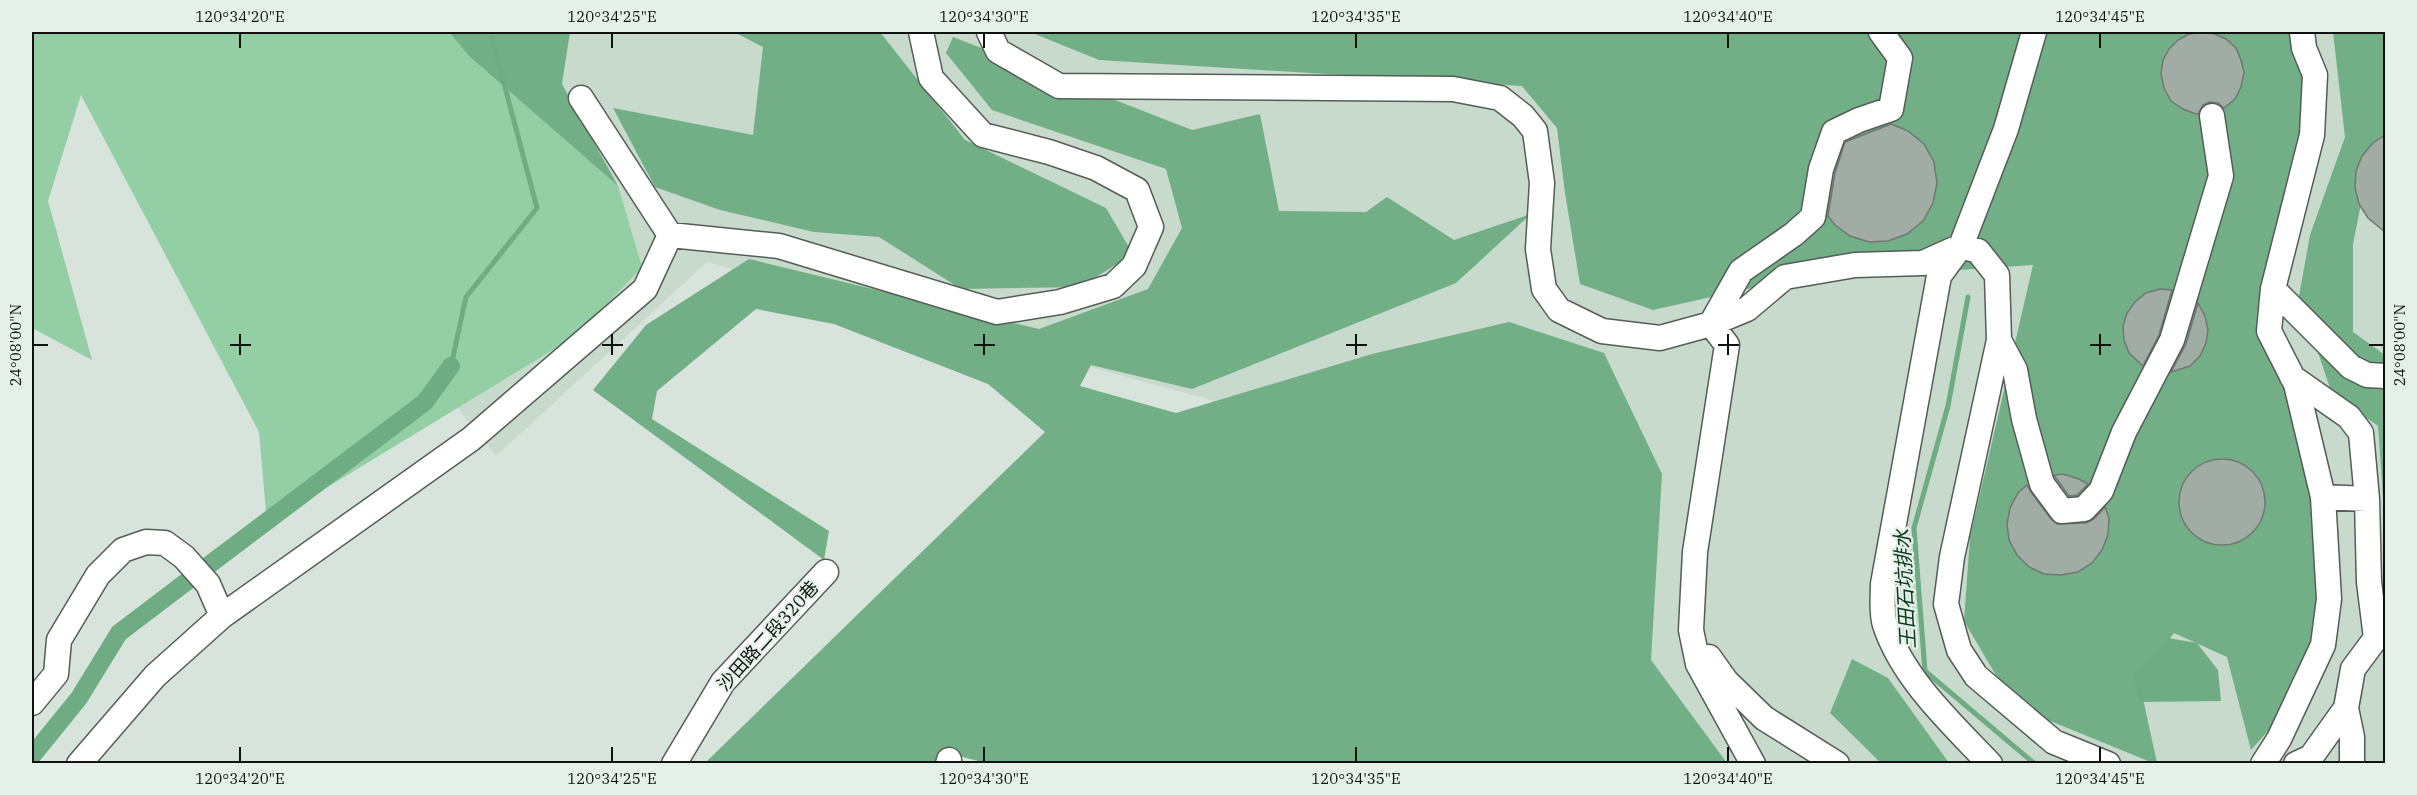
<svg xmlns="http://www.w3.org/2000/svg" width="2417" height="795" font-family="'IBM Plex Serif','Noto Sans TC',serif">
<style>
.built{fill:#c7dacc}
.green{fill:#93cea5}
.forest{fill:#72af87}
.water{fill:#6fac83}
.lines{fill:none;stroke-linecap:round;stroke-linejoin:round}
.stream{stroke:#6fac83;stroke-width:5}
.canal{stroke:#6fac83;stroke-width:18}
.building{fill:#a1aca4;stroke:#6f7972;stroke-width:1.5}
.minor-casing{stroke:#545d56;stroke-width:27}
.minor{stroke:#fff;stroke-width:24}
.ticks{fill:none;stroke:#0f1210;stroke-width:2}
.labels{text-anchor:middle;stroke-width:4.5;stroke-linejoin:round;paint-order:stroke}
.street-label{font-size:18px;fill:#0f1210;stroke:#e5f1e8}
.water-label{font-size:20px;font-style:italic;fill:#07391e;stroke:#e5f1e8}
.neatline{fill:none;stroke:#0f1210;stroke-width:2}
.ticks-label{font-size:15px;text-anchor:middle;fill:#0f1210}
</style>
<rect width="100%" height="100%" fill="#d8e4db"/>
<path class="built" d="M155 32H2385V763H1628L1408 454 707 262 496 456Z"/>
<path class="green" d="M32 32H449L469 56 618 186 642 267 579 334 267 524 259 432 81 95 48 201 92 360 32 328Z"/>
<path class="forest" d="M449 32H570L562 84 618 186 469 56Z
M734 32H880L965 140 1106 208 1133 254 1080 287 961 289 879 237 814 232 720 210 655 187 613 108 753 135 763 47Z
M1030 32H2301L2309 123 2264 314 2293 348 2322 474 2326 607 2302 693 2251 750 2227 657 2174 633 2139 680 2157 763H2153L2014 706 1964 621 1970 537 2033 265 1778 282 1653 310 1580 284 1565 193 1557 128 1522 86 1099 60Z
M2333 32H2385V132L2371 153 2353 244V332L2385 355V526L2378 426 2332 394 2299 296 2310 235 2345 137Z
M953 37 1192 130 1260 114 1279 211 1366 212 1387 197 1454 240 1531 214 1456 283 1192 389 1091 365 1080 386 1176 413 1372 354 1509 322 1604 353 1662 474 1651 660 1727 763 990 764 955 755 948 764 705 763 1045 432 988 384 834 324 756 309 657 391 652 419 829 531 824 560 593 390 646 325 749 259 1039 329 1148 289 1182 228 1166 169 992 110 946 53Z
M1852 659 1888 678 1949 763H1881L1830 713Z"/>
<path class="water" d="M2168 638 2197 643 2218 670 2221 701 2140 702 2132 674Z"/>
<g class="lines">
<path class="stream" d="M1968 297 1948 406 1914 528 1925 671 2035 764
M451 366 466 297 537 208 492 38"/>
<path class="canal" d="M205 568 425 402 451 366
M32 756 79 698 119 633 194 576"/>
</g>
<path class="building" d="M2202 32 2215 34 2226 39 2236 48 2241 60 2244 72 2241 87 2235 99 2224 108 2218 103 2209 102 2203 105 2198 114H2196L2183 109 2171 101 2164 88 2161 74 2163 60 2169 49 2178 40 2189 34Z
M1891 124 1908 131 1924 144 1934 162 1937 183 1933 203 1923 221 1907 234 1888 241 1869 242 1850 236 1835 225 1828 216 1835 173 1845 142Z
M2385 135V232L2368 218 2359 204 2355 188 2356 171 2362 156 2373 143Z
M2160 289 2172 290 2159 335 2143 366 2129 353 2124 340 2123 326 2127 313 2135 302 2146 293Z
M2198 303 2205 316 2208 330 2206 343 2200 356 2190 366 2171 372 2186 344Z
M2179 502a43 43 0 1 1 86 0a43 43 0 1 1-86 0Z
M2063 474 2079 479 2088 484 2077 495 2069 496 2054 475Z
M2027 485 2031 492 2051 519 2057 524 2086 523 2094 519 2105 507 2109 518 2108 535 2102 550 2092 563 2078 572 2061 575 2044 574 2029 567 2017 555 2009 540 2007 524 2010 508 2018 493Z"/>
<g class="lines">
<g class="minor-casing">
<path id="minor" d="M989 32 998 51 1059 86 1453 89 1500 98 1523 116 1535 131 1542 183 1538 249 1544 289 1559 310 1602 331 1660 338 1711 324 1747 309 1785 277 1855 265 1923 263 1961 246 1978 251 1997 275 1999 340 1952 557 1946 604 1959 650 1976 676 2054 742 2108 764
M581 98 670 235
M2273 289 2351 367 2367 375 2386 376
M1999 340 2015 370 2024 419 2042 484 2062 511 2084 509 2101 491 2124 432 2172 340 2221 176 2212 116
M2292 377 2349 417 2361 433 2367 499
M1709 657 1726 681 1764 718 1837 764
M32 703 56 674 59 640 98 575 123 550 146 542 165 543 184 557 208 584 222 616
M2346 708 2352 737V764
M79 764 155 676 222 616 471 439 645 289 670 235 779 246 997 312 1060 302 1113 286 1134 266 1151 227 1137 190 1096 168 1049 152 983 135 931 78 921 32
M674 764 723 682 826 572
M948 764 949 760
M1753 764 1698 664 1691 630 1695 552 1727 345 1711 324 1741 271 1794 234 1813 217 1821 169 1834 132 1859 120 1891 109 1900 58 1881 32
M1990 764C1952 724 1903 679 1885 625 1881 613 1883 597 1883 584L1939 276 1961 246 2006 129 2034 32
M2263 764 2279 739 2323 645 2329 599 2323 497 2296 384 2269 331 2273 289 2312 135 2315 75 2304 48 2302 32
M2296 764 2311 757 2346 708 2353 669 2376 638 2369 582 2367 499 2323 497"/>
</g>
<use href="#minor" class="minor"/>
</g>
<path class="ticks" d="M240 33V48M612 33V48M984 33V48M1356 33V48M1728 33V48M2100 33V48M240 334V355M612 334V355M984 334V355M1356 334V355M1728 334V355M2100 334V355M33 345H48M230 345H251M602 345H623M974 345H995M1346 345H1367M1718 345H1739M2090 345H2111M2369 345H2384M240 747V762M612 747V762M984 747V762M1356 747V762M1728 747V762M2100 747V762"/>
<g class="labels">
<g class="street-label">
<text transform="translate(768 636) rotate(-48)" y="6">沙田路二段320巷</text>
</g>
<g class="water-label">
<text transform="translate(1905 589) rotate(-93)" y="7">王田石坑排水</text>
</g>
</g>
<rect width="2417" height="795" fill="none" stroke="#e5f1e8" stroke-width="66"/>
<rect x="33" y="33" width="2351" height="729" class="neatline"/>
<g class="ticks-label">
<text x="240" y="22">120°34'20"E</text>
<text x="612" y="22">120°34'25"E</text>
<text x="984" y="22">120°34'30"E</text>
<text x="1356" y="22">120°34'35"E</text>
<text x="1728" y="22">120°34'40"E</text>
<text x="2100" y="22">120°34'45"E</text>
<text transform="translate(16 345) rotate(-90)" y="5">24°08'00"N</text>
<text transform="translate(2400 345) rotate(-90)" y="5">24°08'00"N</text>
<text x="240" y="784">120°34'20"E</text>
<text x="612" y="784">120°34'25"E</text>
<text x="984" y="784">120°34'30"E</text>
<text x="1356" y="784">120°34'35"E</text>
<text x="1728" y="784">120°34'40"E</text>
<text x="2100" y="784">120°34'45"E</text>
</g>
</svg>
